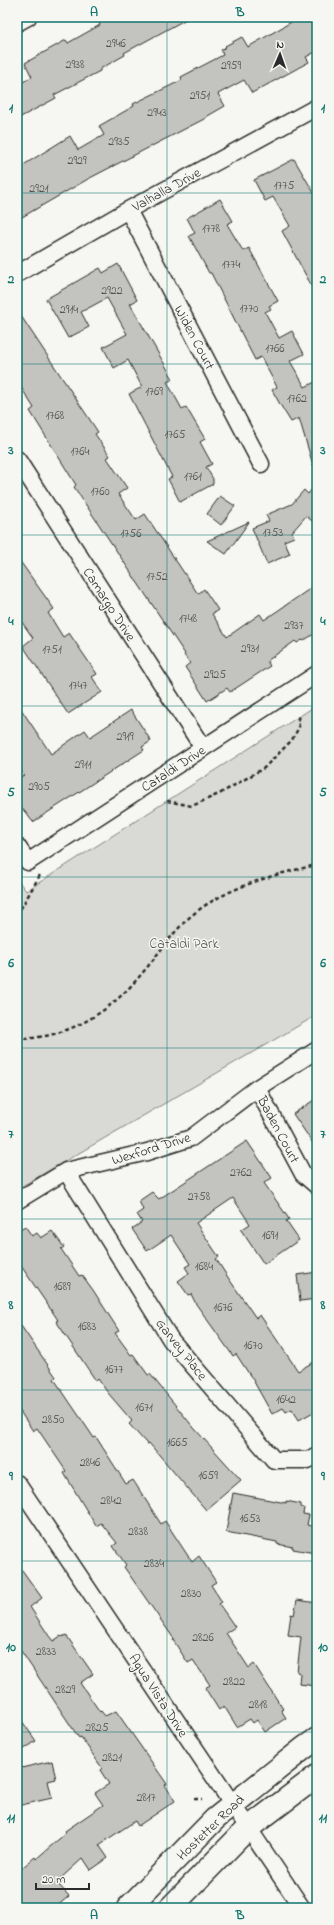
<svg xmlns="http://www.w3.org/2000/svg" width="334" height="1925" font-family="'Indie Flower',sans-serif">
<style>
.green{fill:#d9d9d5;stroke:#828280}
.building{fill:#c3c3c0;stroke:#2b2b2b}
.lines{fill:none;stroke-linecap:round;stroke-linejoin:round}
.minor-casing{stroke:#2b2b2b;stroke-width:19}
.secondary-casing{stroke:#2b2b2b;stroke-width:25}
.path{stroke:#2b2b2b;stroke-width:2.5;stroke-dasharray:4 3;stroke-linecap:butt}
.minor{stroke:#f6f6f2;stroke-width:16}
.secondary{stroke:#f6f6f2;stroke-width:22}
.grid{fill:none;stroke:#0f766e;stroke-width:1;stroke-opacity:0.55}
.labels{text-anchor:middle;stroke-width:3;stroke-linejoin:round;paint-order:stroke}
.number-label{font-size:12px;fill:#515150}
.street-label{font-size:14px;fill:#2b2b2b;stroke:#f6f6f2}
.park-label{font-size:14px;fill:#565656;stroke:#f6f6f2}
.neatline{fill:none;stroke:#0f766e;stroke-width:1.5}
.grid-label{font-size:13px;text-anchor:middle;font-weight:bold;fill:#0f766e}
</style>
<rect width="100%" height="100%" fill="#f6f6f2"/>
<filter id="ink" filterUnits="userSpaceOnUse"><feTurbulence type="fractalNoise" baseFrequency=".025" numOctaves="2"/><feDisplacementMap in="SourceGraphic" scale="8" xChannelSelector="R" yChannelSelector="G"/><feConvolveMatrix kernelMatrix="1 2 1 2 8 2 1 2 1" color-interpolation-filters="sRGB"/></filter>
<g filter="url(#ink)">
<path class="green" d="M317 705V1015L17 1189V879L26 891Z"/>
<path class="building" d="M109 17H190L124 53 125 55 100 69V71L54 95 56 98 17 119V85L32 77 25 63 66 40 68 43 100 25 99 23Z
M300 17H317V51L306 57 309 62 252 93 244 80 218 94 225 106 206 117V118L88 179 17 220V169L70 136 78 150 104 135 99 126 134 106 133 104 182 80 181 77 223 55 221 50 226 47 225 46 242 37 248 47Z
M294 159 317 198V296L282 231 290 226 273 197 265 201 254 180Z
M220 199 233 221 227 224 243 251 249 248 278 301 269 306 271 309 265 312 279 338 292 331 304 354 290 361 305 387 317 381V464L313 465 299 418 291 422 281 406 272 390 277 387 261 357 255 360 211 273H209L189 236 195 233 187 218Z
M118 264 137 300 130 304 173 379 167 382 182 409 186 407 205 439 200 442 212 464 206 467 213 479V484L180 502 168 479 172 477 129 394 142 387 128 360 114 368 103 347 127 334 107 298 81 312 89 327 68 338 46 299 100 268 103 273Z
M17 310 98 432 95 434 110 456 107 458 127 488 118 494 136 520 145 514 198 594 204 589 218 610 212 614 227 637 260 614 264 620 317 584V632L303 641 302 640 297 643 295 641 267 661 270 666 253 677 230 692 227 688 207 701 185 667 190 663 184 655 185 654 74 487 76 485 30 411 34 408 17 381Z
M317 483V525L306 516 292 532 294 537 284 541 290 554 267 564 252 528 269 521 266 515 292 504 304 490 308 494Z
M220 496 235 506 221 525 207 514Z
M249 522 226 554 207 541Z
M17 557 54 609 48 613 63 637 69 633 97 674 92 677 102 692 68 714 23 646 33 638 17 615Z
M17 703 51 754 85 730 90 737 131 710 151 741 142 747 144 750 33 822 17 802V779L24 775 17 766Z
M317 1098V1149L293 1114Z
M247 1141 272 1178 264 1183 289 1219 286 1221 299 1240 264 1264 241 1230 250 1224 233 1198 196 1223 219 1257 216 1259 229 1279 256 1318 260 1315 298 1371 317 1360V1410L299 1420 292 1409 286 1412 283 1408 272 1414 253 1380 236 1354 233 1356 196 1304 191 1294 188 1295 178 1281 189 1273 185 1267 190 1264 171 1235 147 1251 132 1229 142 1222 137 1214 143 1210 139 1201 152 1192 159 1199Z
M25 1226 32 1236 37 1233 41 1238 52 1231 64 1247 61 1249 79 1276 82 1275 93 1290 119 1331 115 1333 131 1355 133 1354 148 1375 150 1374 194 1428 241 1480 206 1510 149 1443 147 1444 129 1424 132 1421 108 1393 98 1379 96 1381 56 1321 58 1320 17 1260V1231Z
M317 1272V1299L300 1301 297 1275Z
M17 1320 56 1377 54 1379 94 1438 96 1437 126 1484 133 1480 161 1524 165 1521 192 1562 199 1556 216 1582 211 1585 222 1602 219 1604 235 1627 226 1633 249 1668 254 1664 283 1709 281 1710 286 1718 265 1732 257 1720 253 1723 250 1719 237 1727 224 1706 219 1710 205 1688 210 1685 193 1660 188 1663 173 1640 174 1639 124 1567 126 1565 113 1546 117 1543 101 1523 96 1526 64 1473 66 1471 37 1428 33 1431 17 1407Z
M233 1493 286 1503V1501L301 1504V1507L304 1508 303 1514 309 1515 307 1525 317 1527 315 1553 293 1549V1547L277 1544V1542L226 1532Z
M17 1563 42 1598 30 1607 49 1636 53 1641 61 1636 62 1637 66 1635 93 1674 80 1683 100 1712 101 1711 105 1716 116 1711 167 1784 165 1785 175 1801 138 1826 135 1821 99 1845 108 1858 91 1870 83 1858 61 1878 64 1881 59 1885 69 1896 55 1908H17V1872L35 1857 36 1859 66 1833 65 1831 103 1805 95 1793 109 1784 100 1770 102 1768 81 1737 79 1738 17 1645Z
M297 1600 317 1603V1686L299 1684 300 1673 297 1672 301 1637 288 1635 291 1614 294 1615Z
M17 1714 36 1741 17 1754Z
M52 1761 56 1779 48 1781 52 1798 17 1806V1769Z"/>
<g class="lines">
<g class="minor-casing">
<path id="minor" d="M17 23 28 17
M128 210 261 464
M17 274 128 210 317 107
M17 459 203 748
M17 846 28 862 317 674
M257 1088 303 1174 317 1186
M66 1171 171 1340 274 1460H308L317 1455
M17 1201 66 1171 147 1152 191 1138 257 1088 317 1050
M17 1483 302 1908"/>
</g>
<g class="secondary-casing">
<path id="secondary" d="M128 1908 215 1819 304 1748 317 1739
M170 1908 247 1829 317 1776"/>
</g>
<path class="path" d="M167 801 192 806 221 793 264 768 292 740 299 727 298 716
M17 915 40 875
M17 1039C70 1038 111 1012 144 971 161 951 175 928 196 912 228 887 278 873 317 865
M194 1799H202"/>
<use href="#minor" class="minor"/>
<use href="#secondary" class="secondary"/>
</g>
</g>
<path class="grid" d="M167 17V1908M17 193H317M17 364H317M17 535H317M17 706H317M17 877H317M17 1048H317M17 1219H317M17 1390H317M17 1561H317M17 1732H317"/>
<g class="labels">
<g class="number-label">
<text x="116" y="47">2946</text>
<text x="75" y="68">2938</text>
<text x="231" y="69">2959</text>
<text x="200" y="99">2951</text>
<text x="157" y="116">2943</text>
<text x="119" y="145">2935</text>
<text x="77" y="164">2929</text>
<text x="284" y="189">1775</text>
<text x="39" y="192">2921</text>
<text x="211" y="232">1778</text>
<text x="231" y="268">1774</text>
<text x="112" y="294">2922</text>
<text x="249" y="312">1770</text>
<text x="69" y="313">2914</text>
<text x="275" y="352">1766</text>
<text x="154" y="395">1769</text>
<text x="297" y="402">1762</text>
<text x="55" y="419">1768</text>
<text x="175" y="438">1765</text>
<text x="80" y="455">1764</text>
<text x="193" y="480">1761</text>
<text x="100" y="495">1760</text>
<text x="273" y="536">1753</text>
<text x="131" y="537">1756</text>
<text x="157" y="580">1752</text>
<text x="188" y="622">1748</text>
<text x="294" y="629">2937</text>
<text x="250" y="652">2931</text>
<text x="52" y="653">1751</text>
<text x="215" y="678">2925</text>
<text x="78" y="689">1747</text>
<text x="125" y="740">2919</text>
<text x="83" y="768">2911</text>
<text x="39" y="790">2905</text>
<text x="241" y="1176">2762</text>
<text x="199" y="1200">2758</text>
<text x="270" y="1239">1691</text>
<text x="204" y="1270">1684</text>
<text x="62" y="1290">1689</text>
<text x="223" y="1311">1676</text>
<text x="87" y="1330">1683</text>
<text x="253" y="1349">1670</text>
<text x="114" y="1373">1677</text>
<text x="286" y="1403">1642</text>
<text x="144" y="1411">1671</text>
<text x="53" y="1423">2850</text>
<text x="177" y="1446">1665</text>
<text x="90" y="1466">2846</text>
<text x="208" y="1479">1659</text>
<text x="111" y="1504">2842</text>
<text x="250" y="1522">1653</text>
<text x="138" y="1535">2838</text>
<text x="154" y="1567">2834</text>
<text x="191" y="1597">2830</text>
<text x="203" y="1641">2826</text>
<text x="46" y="1655">2833</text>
<text x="234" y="1685">2822</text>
<text x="65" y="1693">2829</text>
<text x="258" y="1708">2818</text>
<text x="97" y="1731">2825</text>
<text x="112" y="1761">2821</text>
<text x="146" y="1801">2817</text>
</g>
<g class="street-label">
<text transform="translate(166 189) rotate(-29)" y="5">Valhalla Drive</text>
<text transform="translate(195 337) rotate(62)" y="5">Widen Court</text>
<text transform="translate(110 604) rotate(57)" y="5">Camargo Drive</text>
<text transform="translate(173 768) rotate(-33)" y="5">Cataldi Drive</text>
<text transform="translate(279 1129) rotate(62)" y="5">Baden Court</text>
<text transform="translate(151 1148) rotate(-17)" y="5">Wexford Drive</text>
<text transform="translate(182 1349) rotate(52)" y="5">Garvey Place</text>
<text transform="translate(159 1695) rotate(57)" y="5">Agua Vista Drive</text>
<text transform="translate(210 1827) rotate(-44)" y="5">Hostetter Road</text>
</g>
<g class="park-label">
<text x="184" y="948">Cataldi Park</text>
</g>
</g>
<rect width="334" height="1925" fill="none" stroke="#f6f6f2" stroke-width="44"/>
<g transform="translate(280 54) rotate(2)" stroke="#f6f6f2" stroke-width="3" paint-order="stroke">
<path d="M0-3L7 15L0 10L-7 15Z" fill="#2b2b2b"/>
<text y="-6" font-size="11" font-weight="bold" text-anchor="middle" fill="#2b2b2b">N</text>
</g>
<path d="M36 1883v6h53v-6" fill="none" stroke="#2b2b2b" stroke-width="2"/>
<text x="42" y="1883" font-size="12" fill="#2b2b2b" stroke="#f6f6f2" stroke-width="3" paint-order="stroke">20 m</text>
<rect x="22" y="22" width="290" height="1881" class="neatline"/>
<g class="grid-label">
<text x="94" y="16">A</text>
<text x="240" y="16">B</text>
<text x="11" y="112">1</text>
<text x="323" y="112">1</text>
<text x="11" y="283">2</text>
<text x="323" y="283">2</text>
<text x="11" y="454">3</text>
<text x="323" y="454">3</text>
<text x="11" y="625">4</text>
<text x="323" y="625">4</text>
<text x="11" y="796">5</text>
<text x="323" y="796">5</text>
<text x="11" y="967">6</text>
<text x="323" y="967">6</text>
<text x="11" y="1138">7</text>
<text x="323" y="1138">7</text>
<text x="11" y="1309">8</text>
<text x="323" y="1309">8</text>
<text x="11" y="1480">9</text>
<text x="323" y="1480">9</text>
<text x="11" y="1651">10</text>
<text x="323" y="1651">10</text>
<text x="11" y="1822">11</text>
<text x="323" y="1822">11</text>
<text x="94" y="1919">A</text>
<text x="240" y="1919">B</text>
</g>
</svg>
